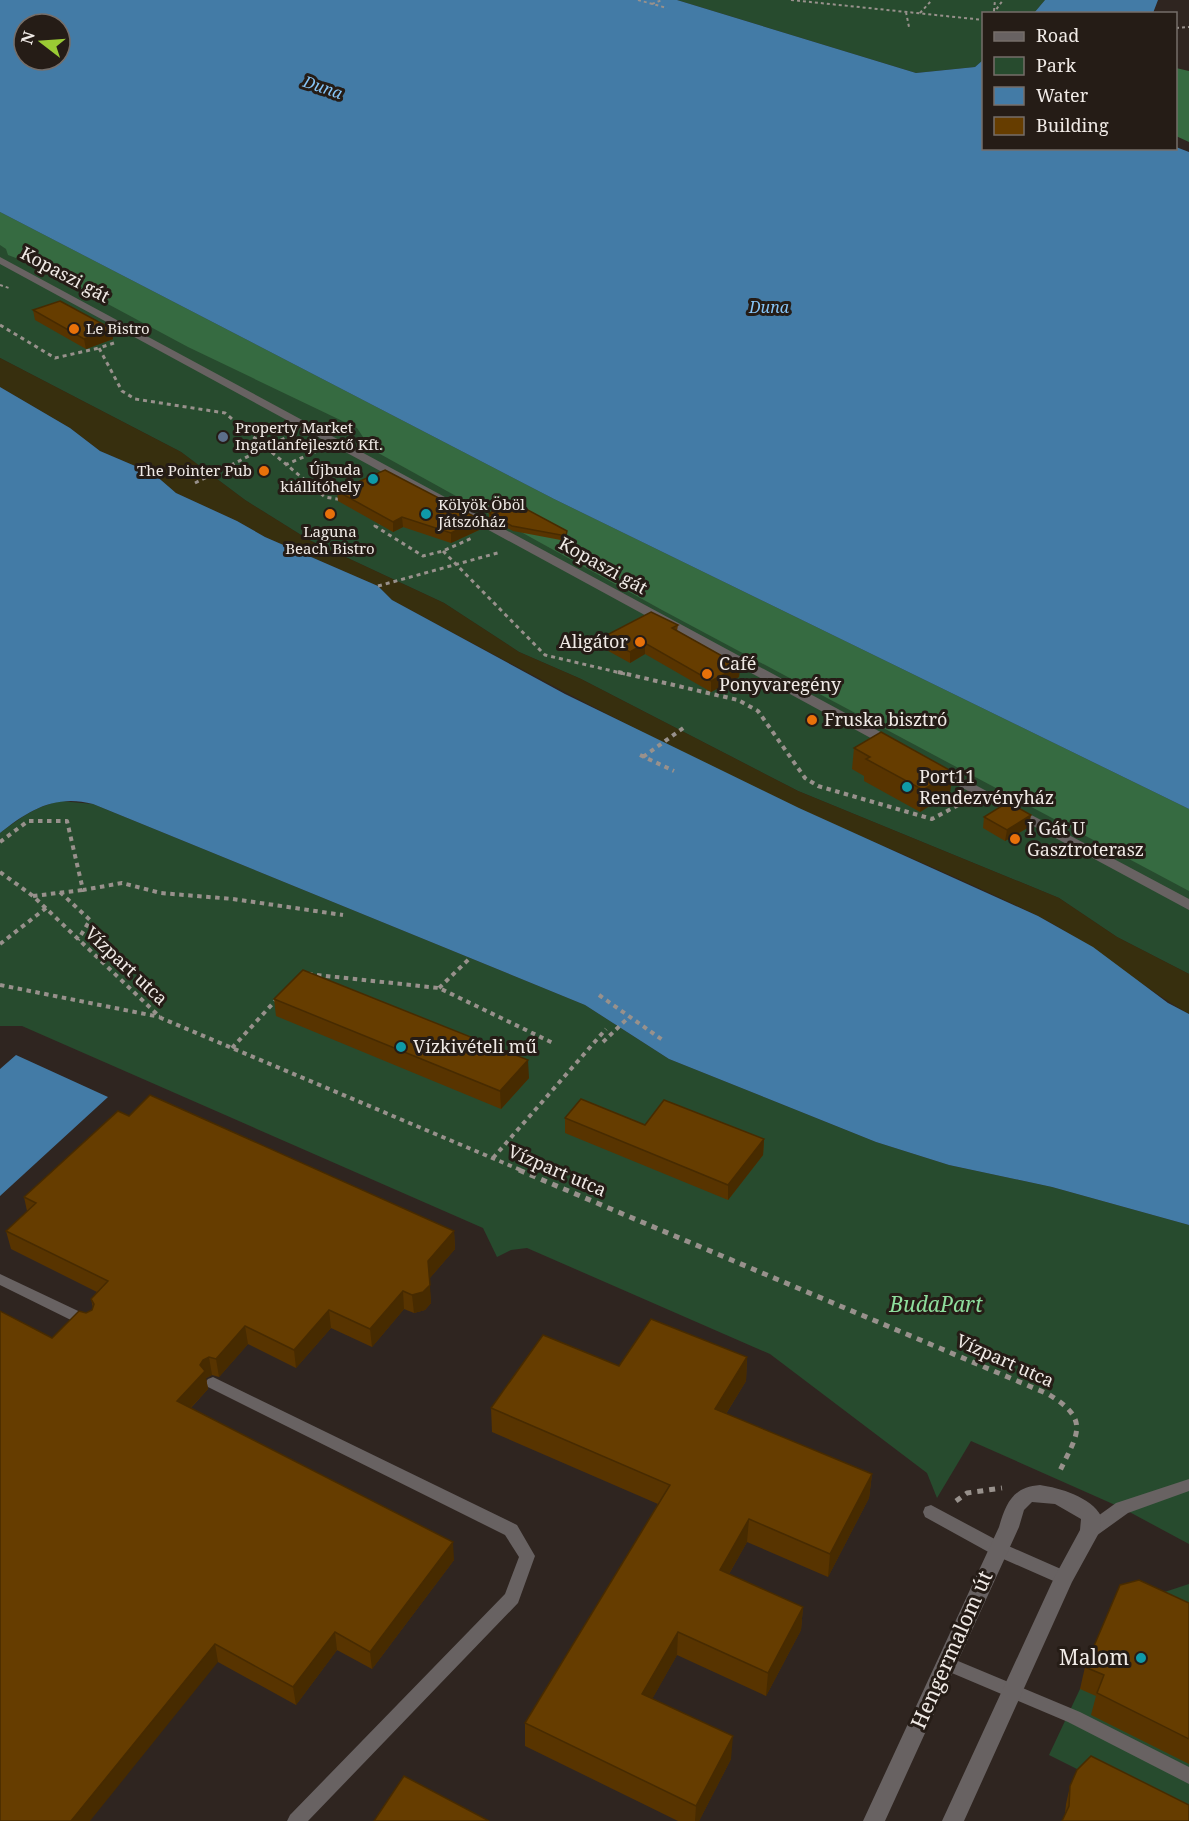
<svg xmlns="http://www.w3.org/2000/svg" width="1189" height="1821" font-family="'Noto Serif',serif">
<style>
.green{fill:#274b2e}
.forest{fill:#366b41}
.sand{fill:#372f0e}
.water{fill:#437ba6;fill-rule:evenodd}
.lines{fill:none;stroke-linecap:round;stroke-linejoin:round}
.path-far3{stroke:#98918c;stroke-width:2;stroke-dasharray:3 3;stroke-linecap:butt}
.path-far2{stroke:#98918c;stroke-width:3;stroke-dasharray:4 4;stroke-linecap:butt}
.path-far1{stroke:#98918c;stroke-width:4;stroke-dasharray:4.5 4.5;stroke-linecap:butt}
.path{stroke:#98918c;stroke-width:5;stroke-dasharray:6 6;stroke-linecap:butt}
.lane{fill:#686262;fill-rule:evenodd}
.street{fill:#686262;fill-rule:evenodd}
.wall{fill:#583400}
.shaded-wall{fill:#472b00}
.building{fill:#663d00;stroke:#472b00;stroke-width:1.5}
.food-dot{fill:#e8710a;stroke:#251c16;stroke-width:2}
.service-dot{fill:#5c6f8a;stroke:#251c16;stroke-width:2}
.culture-dot{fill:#0f9aa8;stroke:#251c16;stroke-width:2}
.labels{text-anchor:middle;stroke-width:6;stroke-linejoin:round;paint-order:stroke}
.far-poi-label{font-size:15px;fill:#f0eae6;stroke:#251c16;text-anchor:start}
.far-water-label{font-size:16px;font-style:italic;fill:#87c5f7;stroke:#251c16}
.street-label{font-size:18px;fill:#f0eae6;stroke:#251c16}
.poi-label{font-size:18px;fill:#f0eae6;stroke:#251c16;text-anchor:start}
.near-park-label{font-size:21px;font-style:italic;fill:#8edd9c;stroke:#251c16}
.near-street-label{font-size:21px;fill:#f0eae6;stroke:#251c16}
.near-poi-label{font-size:21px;fill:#f0eae6;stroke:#251c16;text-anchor:end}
</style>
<rect width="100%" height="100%" fill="#2f2520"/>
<path class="green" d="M677 0H1045L1034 13 984 14 983 60 975 67 916 73Z
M0 212 554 499 1189 809V974L1117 937 1059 898 798 791 581 679 519 652 444 603 309 540 245 500 181 452 0 358Z
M61 801 93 804 585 1005 669 1059 876 1142 949 1165 1052 1187 1189 1225V1544L1122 1508 971 1441 937 1498 927 1473 770 1354 527 1248 511 1250 497 1257 483 1228 22 1026H0V833C20 818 36 806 61 801Z
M1189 1584V1821H1181L1049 1755 1080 1689 1134 1602Z"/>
<path class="forest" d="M1176 68 1189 71V142L1176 136Z
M0 212 554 499 1189 809V891L662 610 371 449 357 428 188 347 37 266 8 255 6 249 0 245Z"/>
<path class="sand" d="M0 358 181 452 245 500 309 540 444 603 519 652 581 679 798 791 1059 898 1117 937 1189 974V1014C1137 984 1092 943 1038 916 959 877 878 845 798 808 660 744 526 672 392 600L378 586 265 537 237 521 176 493 154 474 100 451 70 428 0 387Z"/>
<path class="water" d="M0 0H677L916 73 975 67 983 60 984 148 1176 147 1189 152V809L554 499 0 212ZM24 24H60V60H24Z
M1045 0H1158L1153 13H1034Z
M0 387 70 428 100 451 154 474 176 493 237 521 265 537 378 586 392 600 565 694 799 808 1038 916 1093 947 1168 1003 1189 1014V1225L1052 1187 949 1165 876 1142 669 1059 585 1005 93 804C55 794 29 810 0 833Z
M16 1055 108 1097 0 1196V1069Z"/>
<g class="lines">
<path class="path-far3" d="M638 0 667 8
M791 0 984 20
M652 4 662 0
M994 11 995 0
M906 12 909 27
M920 13 932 0
M993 14 1003 0
M1176 28 1189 27
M0 285 9 288"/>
<path class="path-far2" d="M0 325 55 358 99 348
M114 343 99 348 122 391 135 399 225 413 325 497 343 500
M285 465 315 452
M195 483 289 436
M382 521 375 526 423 556 443 551 472 538
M443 551 545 655 625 674
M378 586 501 552"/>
<path class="path-far1" d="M618 672 738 700 758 711 805 778 818 786 932 819 962 803
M640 755 674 771
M643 757 686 726
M0 842 28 821H67L83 890 122 883 161 893 233 899 343 915
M0 872 33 896 161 1018 523 1171
M60 892 90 920 78 940
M33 896 83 890
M0 944 46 908
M308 974 439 988 555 1044
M0 985 160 1017
M439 988 469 959
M599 995 664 1041
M603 1042 629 1017
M232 1048 276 1000
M493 1158 606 1029"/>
<path class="path" d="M519 1170 1048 1394C1093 1421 1076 1435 1058 1475
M956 1501 967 1493 1002 1488"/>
<path class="lane" d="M0 1274 93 1318 95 1322 93 1326 88 1328 83 1326 0 1285Z
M213 1377 517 1525 535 1556 518 1603 308 1821H287L290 1815 505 1594 519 1557 505 1535 208 1387 205 1383 208 1379Z
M1189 1479V1491L1128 1513 1096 1536 1090 1538 1084 1536 1082 1531 1084 1526 1116 1503Z
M931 1505 1004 1544 1070 1573 1072 1578 1070 1583 1064 1585 1058 1583 992 1554 925 1517 923 1512 925 1507Z
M946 1656 1080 1712 1189 1767V1784L1068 1722 940 1668 938 1663 940 1658Z"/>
<path class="street" d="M0 257 899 742 901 745 899 748H889L0 264Z
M936 764 1189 899V910L931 771 929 768Z
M1040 1485C1060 1488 1091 1497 1101 1516L1100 1531 1072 1582 964 1821H942L1054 1578 1080 1530 1081 1519 1055 1504 1032 1502 1024 1510 1019 1527 885 1821H863L999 1527C1006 1503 1013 1487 1040 1485Z"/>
</g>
<path class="wall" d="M33 310 112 329 113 339 86 349 35 320Z
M337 491 479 519V530L451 543 403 527 393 532 338 501Z
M489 513 567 536 566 541 513 531 489 518Z
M678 625 677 631 740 666 739 677 711 692 645 654 630 663 603 648V637Z
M854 748 950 793 920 812 864 781V776L852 769Z
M984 817 1029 827 1005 841 983 828Z
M274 999 529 1078 501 1109 276 1016Z
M129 1116 454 1231 455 1249 429 1279 431 1303 425 1310 414 1313 404 1309 372 1347 331 1328 296 1368 248 1344 219 1377 212 1375 206 1378 208 1389 191 1408 454 1560 372 1669 337 1650 296 1705 218 1662 52 1338 86 1313 92 1310 93 1308 91 1299 97 1292 11 1249 6 1231 27 1211 24 1197Z
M565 1118 764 1139 763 1155 728 1200 565 1133Z
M747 1357 746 1381 726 1414 872 1474 869 1498 828 1577 747 1542 729 1574 803 1607 801 1630 766 1696 677 1655 652 1699 731 1759 699 1821H678L525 1746V1723L658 1504 492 1432 491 1408Z
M1189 1603V1764L1091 1715 1096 1696 1080 1689 1085 1667Z
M1070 1786 1189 1805 1065 1813 1066 1804Z"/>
<path class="shaded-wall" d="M112 329 113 339 86 349 84 339Z
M402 517 403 527 393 532V522Z
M479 519V530L451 543V533Z
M645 643V654L630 663V652Z
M740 666 739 677 711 692V681Z
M953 772 950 793 920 812 923 790Z
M1031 815 1029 827 1005 841 1007 830Z
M528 1060 529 1078 501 1109 500 1091Z
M764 1139 763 1155 728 1200V1185Z
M454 1231 455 1249 429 1279 428 1261Z
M430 1285 431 1303 425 1310 414 1313 412 1295Z
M403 1291 404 1309 372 1347 370 1329Z
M329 1310 331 1328 296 1368 294 1350Z
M245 1326 248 1344 219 1377 216 1359Z
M209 1357 212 1375 206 1378 208 1389 180 1419 177 1401 203 1360Z
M747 1357 746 1381 714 1433 715 1409Z
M872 1474 869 1498 828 1577 830 1554Z
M749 1519 747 1542 718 1593 720 1570Z
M453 1542 454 1560 372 1669 370 1652Z
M803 1607 801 1630 766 1696 768 1673Z
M335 1632 337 1650 296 1705 293 1687Z
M678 1632 677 1655 642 1717V1694Z
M215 1644 218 1662 90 1821H71Z
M733 1736 731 1759 699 1821H695L696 1806Z"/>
<path class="building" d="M60 301 112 329 84 339 33 310Z
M385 470 479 519 451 533 402 517 393 522 337 491Z
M513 502 567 531 566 536 512 526 489 513Z
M651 612 678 625 672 628 740 666 711 681 645 643 630 652 603 637Z
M881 732 953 772 923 790 866 759 870 757 854 748Z
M1008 802 1031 815 1007 830 984 817Z
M303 970 528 1060 500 1091 274 999Z
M150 1095 454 1231 428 1261 430 1285 423 1292 412 1295 403 1291 370 1329 329 1310 294 1350 245 1326 216 1359 209 1357 203 1360 200 1365 205 1371 177 1401 453 1542 370 1652 335 1632 293 1687 215 1644 71 1821H0V1311L52 1338 79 1311 86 1313 92 1310 94 1304 91 1299 108 1281 6 1231 36 1203 24 1197 118 1111 129 1116Z
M581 1099 645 1125 664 1100 764 1139 728 1185 565 1118Z
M651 1319 747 1357 715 1409 872 1474 830 1554 749 1519 720 1570 803 1607 768 1673 678 1632 642 1694 733 1736 696 1806 525 1723 670 1485 491 1408 543 1335 619 1366Z
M1139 1580 1189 1603V1739L1097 1693 1104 1675 1085 1667 1120 1585Z
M1091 1756 1189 1805V1821H1062L1069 1806 1070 1786 1077 1770Z
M404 1776 489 1821H374Z"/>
<g class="food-dot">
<circle cx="74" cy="329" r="6"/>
<circle cx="264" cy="471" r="6"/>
<circle cx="330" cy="514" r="6"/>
<circle cx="640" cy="642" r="6"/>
<circle cx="707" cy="674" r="6"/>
<circle cx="812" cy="720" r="6"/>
<circle cx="1015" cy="839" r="6"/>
</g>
<circle class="service-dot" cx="223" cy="437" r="6"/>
<g class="culture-dot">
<circle cx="373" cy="479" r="6"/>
<circle cx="426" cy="514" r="6"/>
<circle cx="907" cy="787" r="6"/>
<circle cx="401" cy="1047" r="6"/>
<circle cx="1141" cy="1658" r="6"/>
</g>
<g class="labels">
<g class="far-poi-label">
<text x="86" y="334">Le Bistro</text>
<text x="235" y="433">Property Market<tspan x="235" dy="17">Ingatlanfejlesztő Kft.</tspan></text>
<text x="361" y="475" text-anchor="end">Újbuda<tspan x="361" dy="17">kiállítóhely</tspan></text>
<text x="252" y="476" text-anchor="end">The Pointer Pub</text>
<text x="438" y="510">Kölyök Öböl<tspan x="438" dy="17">Játszóház</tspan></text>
<text x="330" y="537" text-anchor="middle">Laguna<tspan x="330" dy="17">Beach Bistro</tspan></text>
</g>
<g class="far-water-label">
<text transform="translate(323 87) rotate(19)" y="6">Duna</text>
<text x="769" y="313">Duna</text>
</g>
<g class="street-label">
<text transform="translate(65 275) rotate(28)" y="6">Kopaszi gát</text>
<text transform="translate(603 566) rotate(29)" y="6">Kopaszi gát</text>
<text transform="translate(126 966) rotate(43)" y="6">Vízpart utca</text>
<text transform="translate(557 1171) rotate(23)" y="6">Vízpart utca</text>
<text transform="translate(1005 1361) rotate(24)" y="6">Vízpart utca</text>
</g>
<g class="poi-label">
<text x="628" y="648" text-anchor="end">Aligátor</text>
<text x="719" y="670">Café<tspan x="719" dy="21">Ponyvaregény</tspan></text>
<text x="824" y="726">Fruska bisztró</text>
<text x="919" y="783">Port11<tspan x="919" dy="21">Rendezvényház</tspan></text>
<text x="1027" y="835">I Gát U<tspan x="1027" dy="21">Gasztroterasz</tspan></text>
<text x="413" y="1053">Vízkivételi mű</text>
</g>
<g class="near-park-label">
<text x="936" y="1312">BudaPart</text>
</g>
<g class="near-street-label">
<text transform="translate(952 1650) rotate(-66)" y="7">Hengermalom út</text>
</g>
<g class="near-poi-label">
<text x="1129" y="1665">Malom</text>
</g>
</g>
<rect x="982" y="12" width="195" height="138" fill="#251c16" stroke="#766e69" stroke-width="1.5"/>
<rect x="994" y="32" width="30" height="9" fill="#686262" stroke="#766e69" stroke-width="1.5"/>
<text x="1036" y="42" font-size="18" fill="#f0eae6">Road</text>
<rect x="994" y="57" width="30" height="18" fill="#274b2e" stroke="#766e69" stroke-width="1.5"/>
<text x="1036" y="72" font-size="18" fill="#f0eae6">Park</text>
<rect x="994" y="87" width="30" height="18" fill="#437ba6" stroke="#766e69" stroke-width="1.5"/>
<text x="1036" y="102" font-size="18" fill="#f0eae6">Water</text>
<rect x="994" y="117" width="30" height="18" fill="#663d00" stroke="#766e69" stroke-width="1.5"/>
<text x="1036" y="132" font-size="18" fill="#f0eae6">Building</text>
<g transform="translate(42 42) rotate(287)"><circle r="28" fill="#251c16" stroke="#766e69" stroke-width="1.5"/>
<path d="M0-4.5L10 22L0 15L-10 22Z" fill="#9acb34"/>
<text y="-9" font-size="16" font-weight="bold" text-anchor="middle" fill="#f0eae6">N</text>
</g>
</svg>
